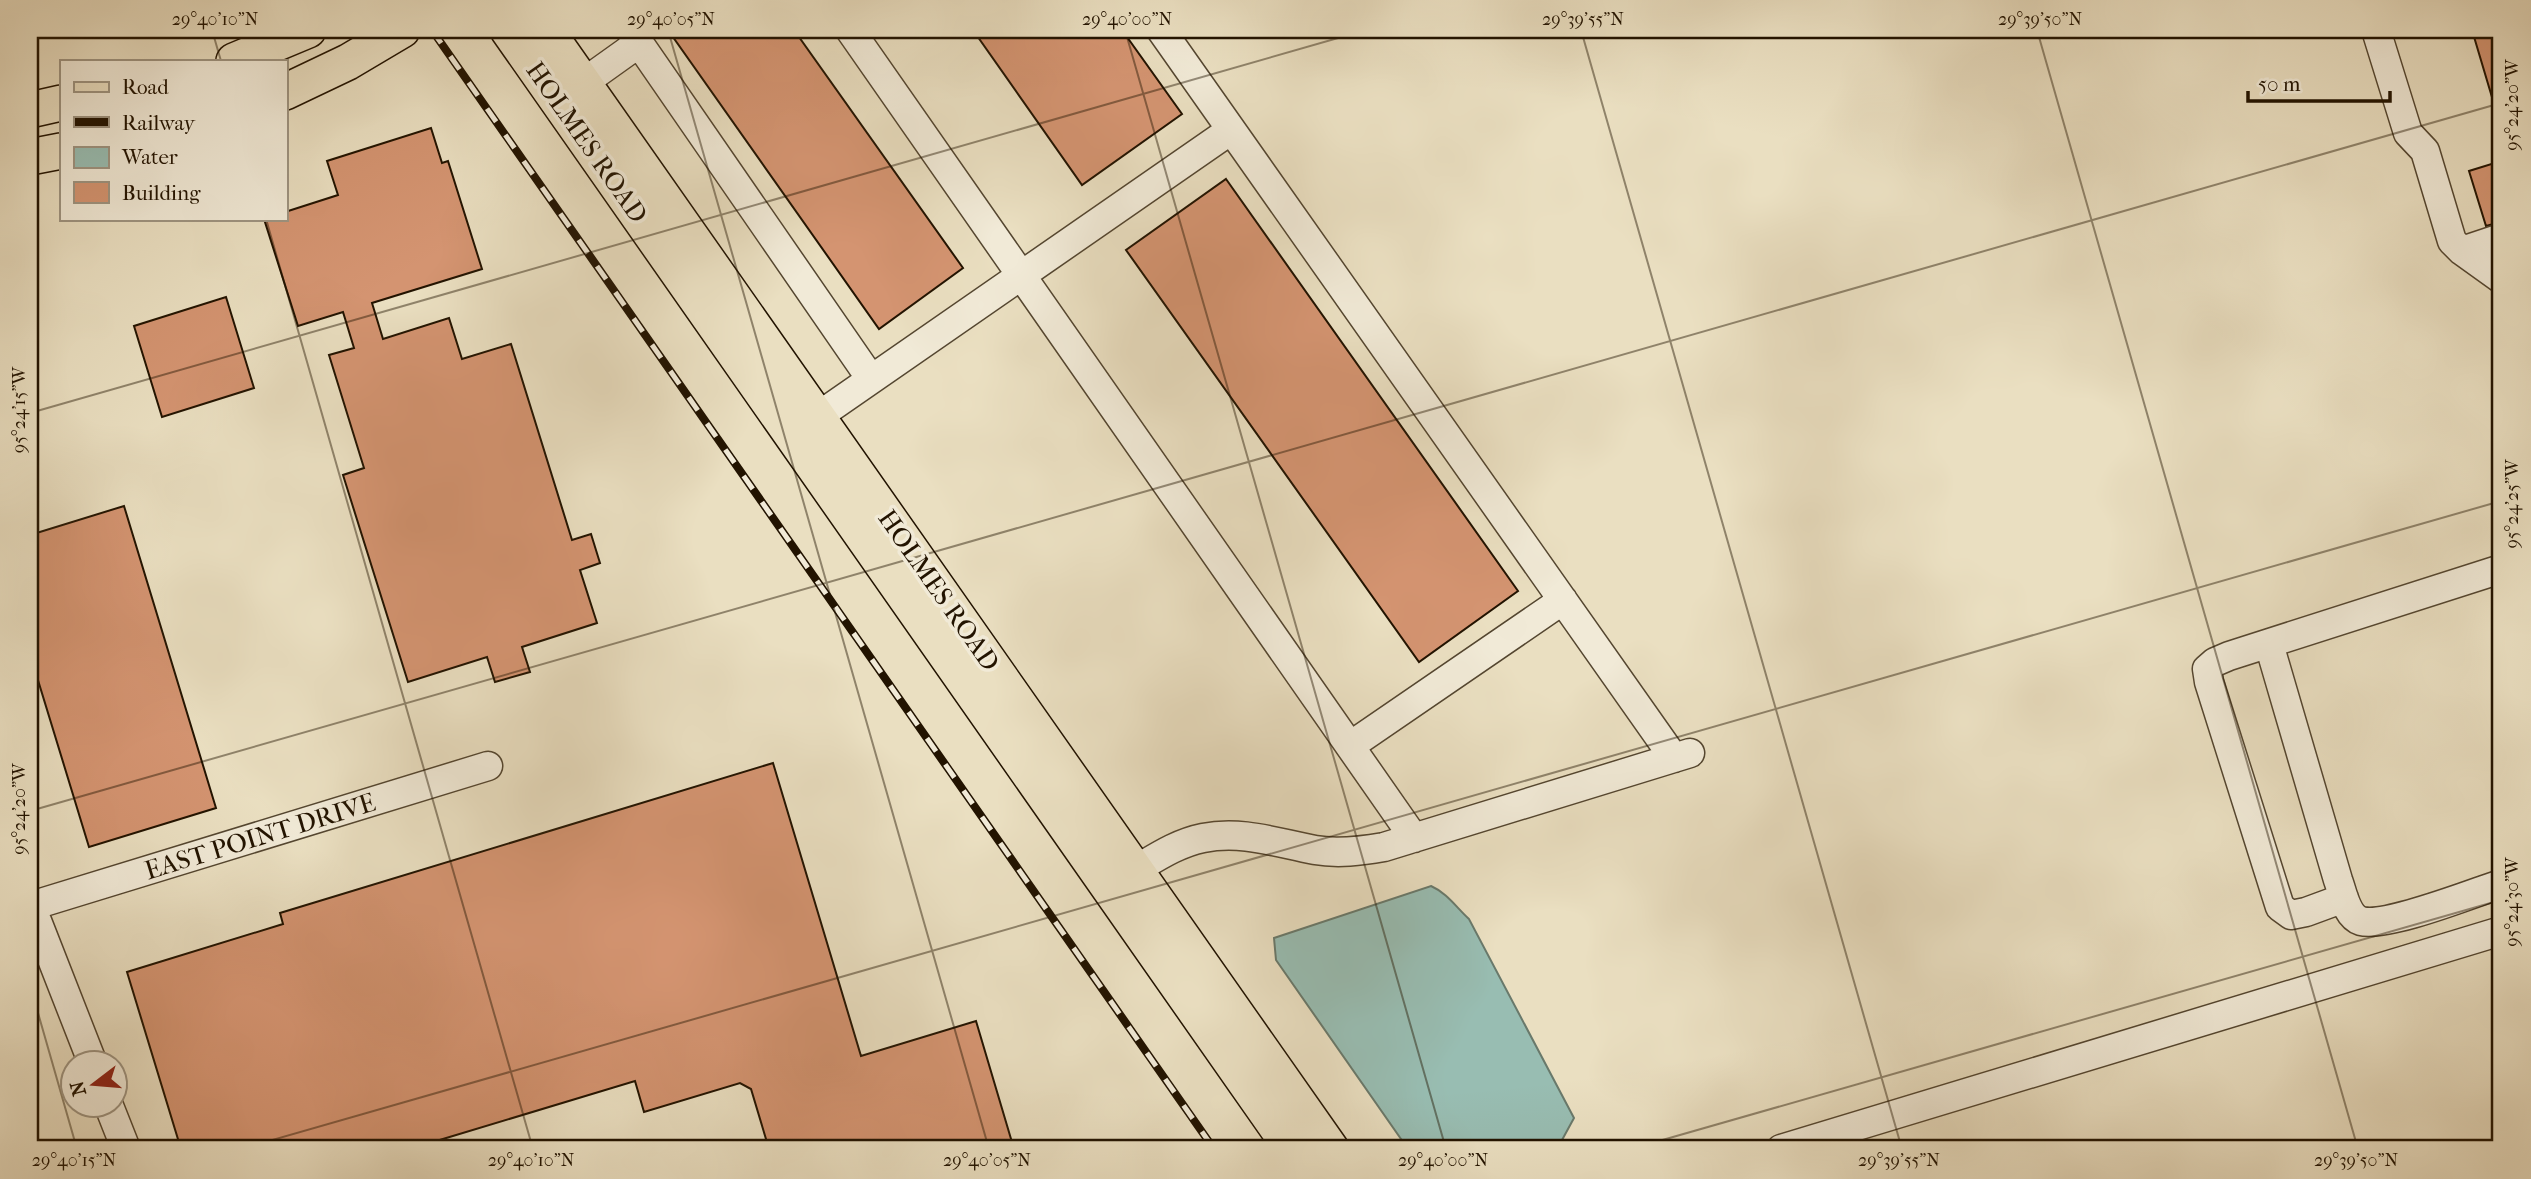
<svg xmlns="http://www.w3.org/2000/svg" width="2531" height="1179" font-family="'IM FELL French Canon',serif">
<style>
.water{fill:#98bdb2;stroke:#69796b;stroke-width:2}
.building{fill:#d49471;stroke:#221300;stroke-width:2}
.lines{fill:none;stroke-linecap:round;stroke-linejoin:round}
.minor-casing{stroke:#544630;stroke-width:31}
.major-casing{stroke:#221300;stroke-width:38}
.minor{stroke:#f1ead7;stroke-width:28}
.major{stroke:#eadfc1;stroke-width:35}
.rail-casing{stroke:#221300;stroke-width:8}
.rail{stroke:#f1ead7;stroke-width:5;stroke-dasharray:16;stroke-linecap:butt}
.ticks{fill:none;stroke:#221300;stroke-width:2;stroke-opacity:0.45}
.labels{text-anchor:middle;stroke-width:7;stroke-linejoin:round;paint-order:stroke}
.street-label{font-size:26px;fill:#221300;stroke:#f1ead7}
.neatline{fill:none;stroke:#221300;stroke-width:2.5}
.ticks-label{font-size:18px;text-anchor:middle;fill:#221300}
</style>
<rect width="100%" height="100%" fill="#eadfc1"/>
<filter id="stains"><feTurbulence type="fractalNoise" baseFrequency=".00286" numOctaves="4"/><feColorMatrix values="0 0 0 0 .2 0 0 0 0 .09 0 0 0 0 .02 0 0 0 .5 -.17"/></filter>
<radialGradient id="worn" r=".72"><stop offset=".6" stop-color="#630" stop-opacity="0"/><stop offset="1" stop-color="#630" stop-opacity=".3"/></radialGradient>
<path class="water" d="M1431 886C1447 893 1456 907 1469 919L1574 1118 1562 1140 1549 1149H1408L1276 960 1274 938Z"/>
<path class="building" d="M668 30H794L963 268 879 329Z
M973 30H1122L1182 114 1082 185Z
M2472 30H2501V114H2497Z
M431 128 442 163 448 161 482 269 372 303 383 339 449 318 462 359 511 344 572 540 591 534 600 563 580 570 597 623 522 647 530 672 495 682 487 657 408 682 343 475 364 468 329 355 354 348 343 312 298 326 264 219H285V212L338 195 327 161Z
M2501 161V222L2486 226 2469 171Z
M1226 179 1518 591 1419 662 1126 250Z
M226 297 254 388 162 417 134 326Z
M124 506 216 808 89 847 30 654V535Z
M773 763 861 1056 976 1021 1014 1149H769L751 1089 740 1083 644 1112 635 1081 433 1142 435 1149H181L127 972 283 924 280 913Z"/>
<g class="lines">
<g class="minor-casing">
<path id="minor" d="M630 30 871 379
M850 30 1414 838
M1161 30 1674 758
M2376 30 2408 133 2425 151 2452 241 2462 251 2501 279
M583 83 639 43
M2462 251 2501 238
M817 417 1231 130
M2269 644 2338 880C2343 893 2346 916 2361 921 2386 928 2473 893 2501 884
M1350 746 1563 600
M1135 870C1157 857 1178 843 1203 838 1242 830 1277 843 1315 850 1338 854 1361 851 1384 847L1690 753
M2344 898 2306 912 2291 915 2280 907 2209 682 2207 669 2215 662 2229 656 2501 569
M30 903 93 1064
M31 906 488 766
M109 1106 126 1149
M1781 1149 2501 931"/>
</g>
<g class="major-casing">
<path id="major" d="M508 30 1292 1149
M546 30 1331 1149
M234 61 308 30
M285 92 348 62 402 30
M30 110 61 103
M30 157 61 151"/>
</g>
<use href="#minor" class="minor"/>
<use href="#major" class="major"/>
<g class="rail-casing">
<path id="rail" d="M432 30 1214 1149"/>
</g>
<use href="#rail" class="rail"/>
</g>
<path class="ticks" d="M212 30 221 61M668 30 989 1149M1125 30 1446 1149M1581 30 1902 1149M2037 30 2358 1149M2494 30 2501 56M266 219 533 1149M30 413 1366 30M30 811 2501 103M30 985 77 1149M241 1149 2501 501M1631 1149 2501 900"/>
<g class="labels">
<g class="street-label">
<text transform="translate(587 142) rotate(55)" y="9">HOLMES ROAD</text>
<text transform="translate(939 590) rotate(55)" y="9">HOLMES ROAD</text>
<text transform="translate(260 836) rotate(-17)" y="9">EAST POINT DRIVE</text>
</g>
</g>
<rect width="2531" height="1179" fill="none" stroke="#eadfc1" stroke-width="77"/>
<rect x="60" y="60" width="228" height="161" fill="#f1ead7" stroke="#9e9481" stroke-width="2"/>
<rect x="74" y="82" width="35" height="10" fill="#eadfc1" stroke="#9e9481" stroke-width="2"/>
<text x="122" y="94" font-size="21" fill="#221300">Road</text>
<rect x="74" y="117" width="35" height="10" fill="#221300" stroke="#9e9481" stroke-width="2"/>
<text x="122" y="130" font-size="21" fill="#221300">Railway</text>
<rect x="74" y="147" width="35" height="21" fill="#98bdb2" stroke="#9e9481" stroke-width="2"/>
<text x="122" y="164" font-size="21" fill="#221300">Water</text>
<rect x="74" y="182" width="35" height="21" fill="#d49471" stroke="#9e9481" stroke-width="2"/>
<text x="122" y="200" font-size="21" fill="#221300">Building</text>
<g transform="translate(94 1084) rotate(254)"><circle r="33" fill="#f1ead7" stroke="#9e9481" stroke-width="2"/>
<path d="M0-5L12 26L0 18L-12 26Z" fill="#8f2418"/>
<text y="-10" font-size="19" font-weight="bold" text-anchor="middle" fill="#221300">N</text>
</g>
<path d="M2248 91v10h142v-10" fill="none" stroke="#221300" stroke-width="3.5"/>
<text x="2258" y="91" font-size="21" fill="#221300" stroke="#f1ead7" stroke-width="5" paint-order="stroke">50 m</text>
<rect x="38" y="38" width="2454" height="1102" class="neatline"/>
<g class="ticks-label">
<text x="215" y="25">29°40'10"N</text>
<text x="671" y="25">29°40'05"N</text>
<text x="1127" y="25">29°40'00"N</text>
<text x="1583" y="25">29°39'55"N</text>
<text x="2040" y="25">29°39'50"N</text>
<text transform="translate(2512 105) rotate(-90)" y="6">95°24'20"W</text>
<text transform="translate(19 410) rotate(-90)" y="6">95°24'15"W</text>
<text transform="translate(2512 504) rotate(-90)" y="6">95°24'25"W</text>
<text transform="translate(19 809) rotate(-90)" y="6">95°24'20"W</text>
<text transform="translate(2512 902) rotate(-90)" y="6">95°24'30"W</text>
<text x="74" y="1166">29°40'15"N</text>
<text x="531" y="1166">29°40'10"N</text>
<text x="987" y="1166">29°40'05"N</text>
<text x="1443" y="1166">29°40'00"N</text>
<text x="1899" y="1166">29°39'55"N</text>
<text x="2356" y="1166">29°39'50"N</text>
</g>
<rect width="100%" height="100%" filter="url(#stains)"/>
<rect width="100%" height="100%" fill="url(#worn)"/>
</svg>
